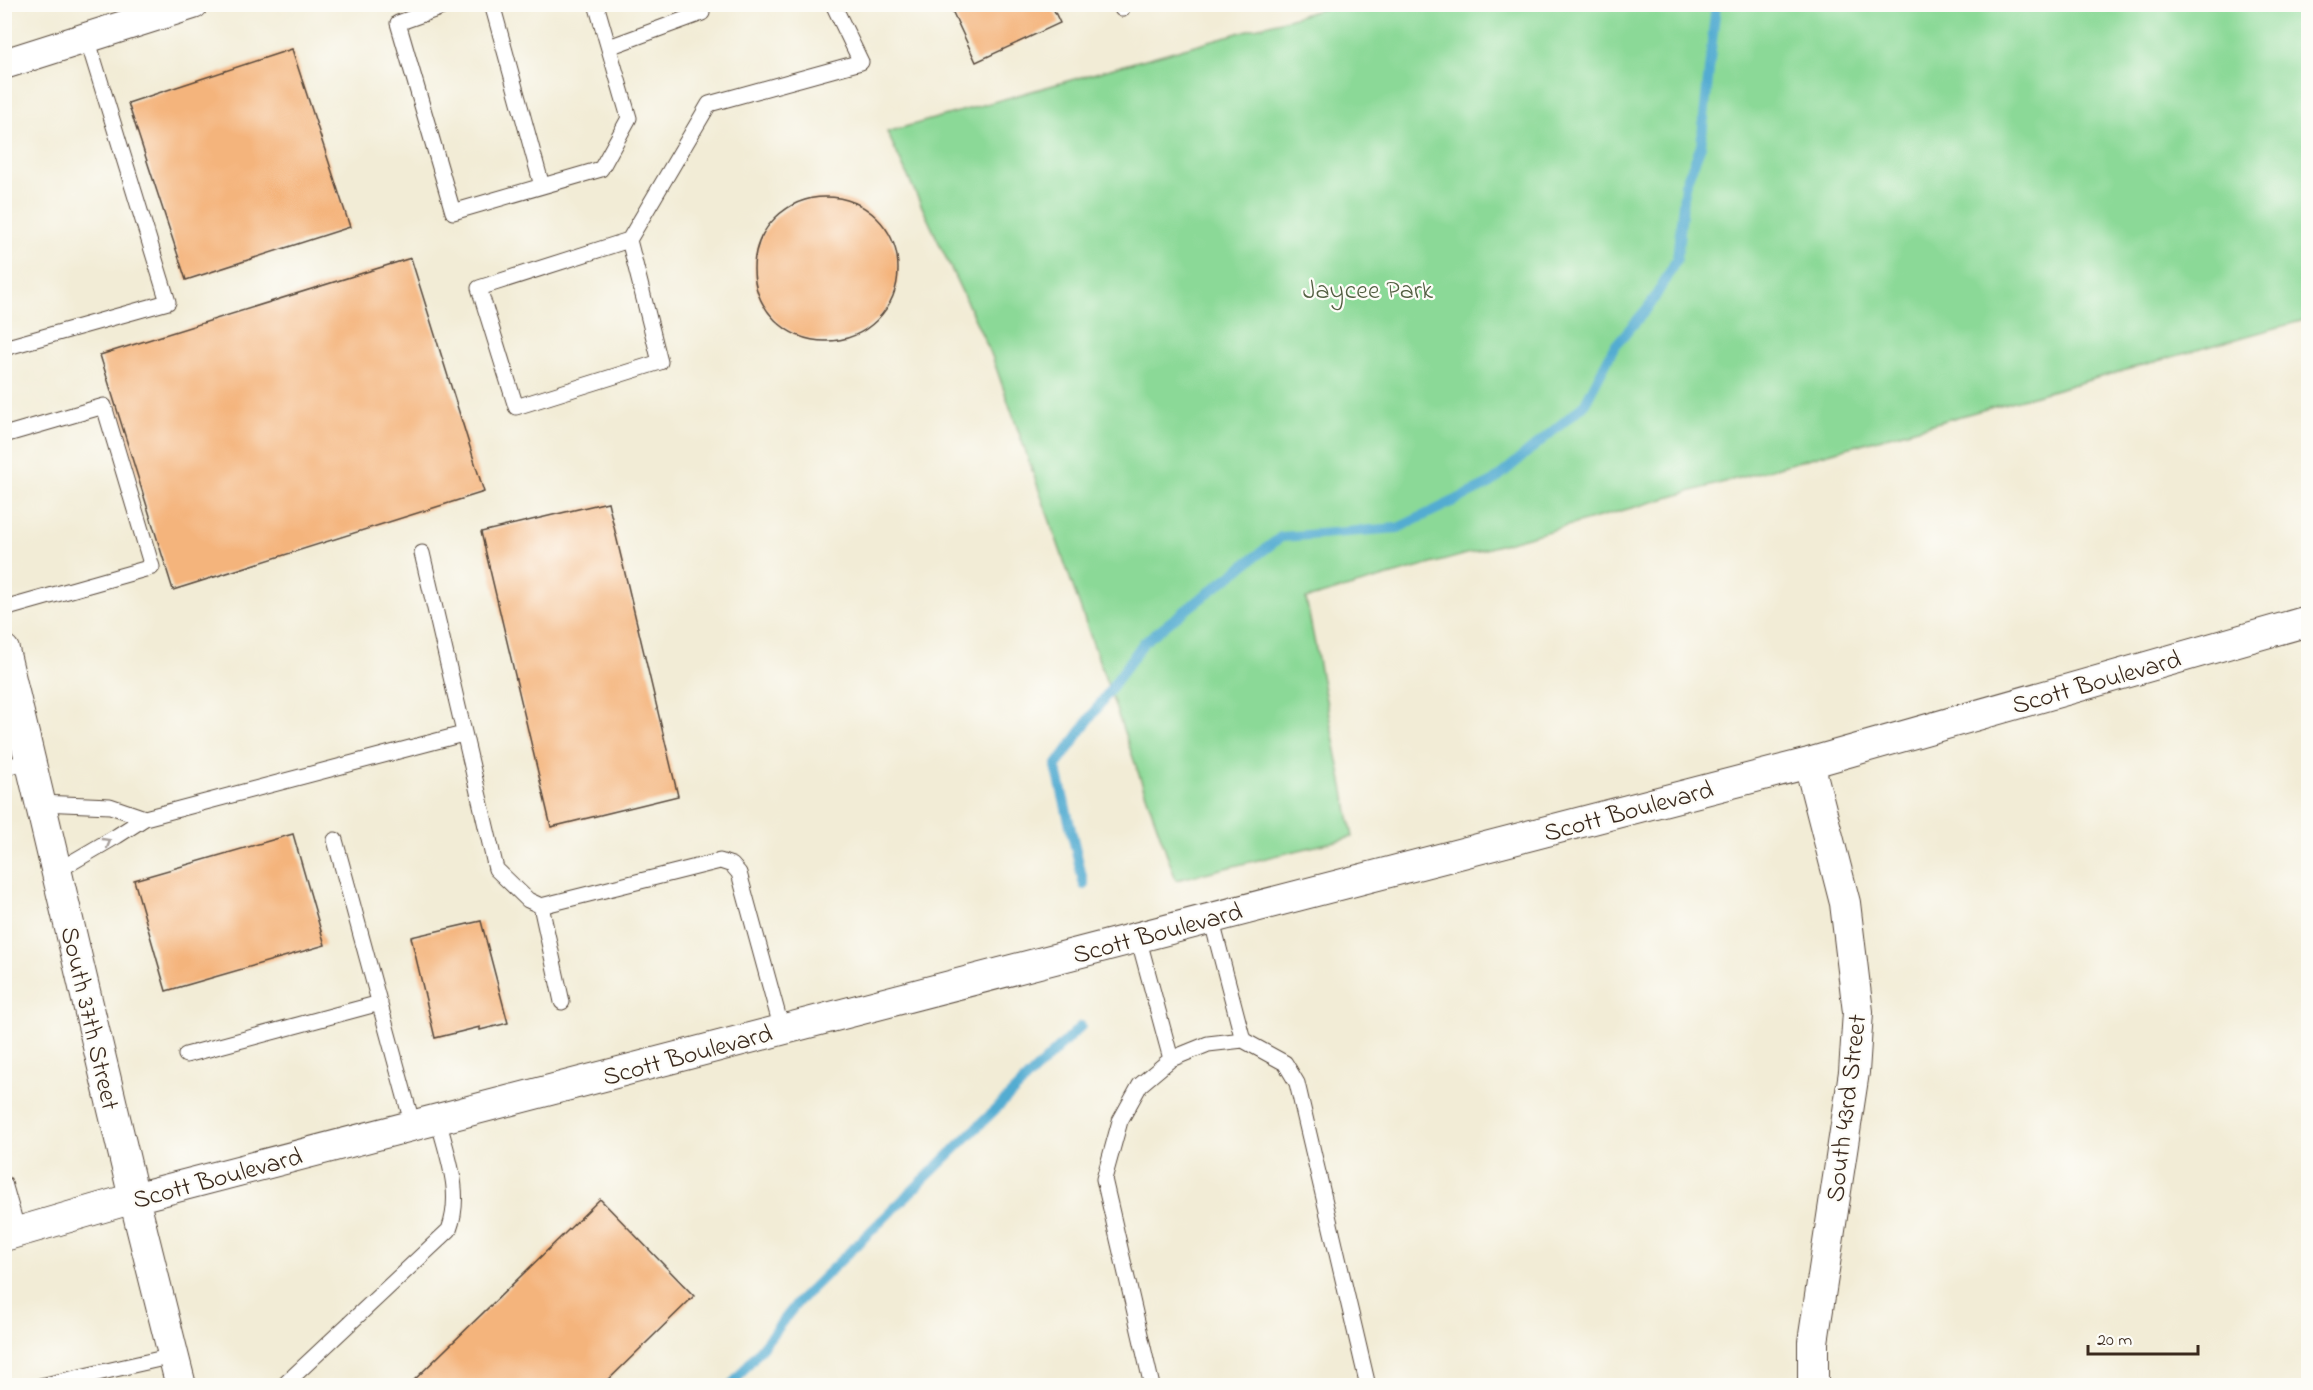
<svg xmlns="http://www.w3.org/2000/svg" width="2313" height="1390" font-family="'Indie Flower',sans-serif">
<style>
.green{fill:#8bd997;stroke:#63825a;stroke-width:1.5}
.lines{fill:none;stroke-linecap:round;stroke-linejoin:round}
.stream{stroke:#53acd1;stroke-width:10}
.building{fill:#f4b47b}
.lane-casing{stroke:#56473a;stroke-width:17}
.street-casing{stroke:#56473a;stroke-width:32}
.lane{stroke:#fff;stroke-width:15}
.street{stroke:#fff;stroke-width:30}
.oneway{stroke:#a79f9a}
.labels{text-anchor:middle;stroke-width:4.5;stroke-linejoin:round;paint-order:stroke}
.park-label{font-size:26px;fill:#535f42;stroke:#fdfcf7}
.street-label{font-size:26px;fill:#3b2a1e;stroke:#fdfcf7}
</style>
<rect width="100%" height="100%" fill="#fdfcf7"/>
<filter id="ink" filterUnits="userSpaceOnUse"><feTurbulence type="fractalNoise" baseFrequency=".0167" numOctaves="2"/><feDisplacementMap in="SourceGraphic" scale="12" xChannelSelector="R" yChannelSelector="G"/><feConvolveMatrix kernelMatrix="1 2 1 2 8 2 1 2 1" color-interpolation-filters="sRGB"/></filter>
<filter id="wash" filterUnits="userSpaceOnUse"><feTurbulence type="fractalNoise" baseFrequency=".008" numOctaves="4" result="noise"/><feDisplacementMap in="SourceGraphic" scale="24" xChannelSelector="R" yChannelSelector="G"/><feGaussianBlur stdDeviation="1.35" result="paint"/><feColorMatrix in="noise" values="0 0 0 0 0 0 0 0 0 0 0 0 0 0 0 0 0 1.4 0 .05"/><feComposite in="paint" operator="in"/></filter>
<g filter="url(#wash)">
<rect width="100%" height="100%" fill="#f2ecd6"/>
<path class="green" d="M1337 5H2308V319L1306 599 1353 837 1176 880 992 356 887 132Z"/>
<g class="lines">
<path class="stream" d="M1084 885 1056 766 1144 642 1281 537 1398 528 1491 483 1584 405 1614 347 1651 304 1677 259 1685 185 1701 146 1716 4
M731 1386 798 1302 1081 1026"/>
</g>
<g id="blocks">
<path class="building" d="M949 4H1051L1060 23 976 62Z
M292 49 350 227 186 280 128 103Z
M754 269a72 72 0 1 1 144 0a72 72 0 1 1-144 0Z
M411 258 484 492 173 590 100 355Z
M608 502 678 796 551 827 481 532Z
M293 834 325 945 166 991 134 880Z
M481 921 508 1023 480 1030V1027L435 1038 411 937Z
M600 1199 694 1296 602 1386H408Z"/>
</g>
</g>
<g filter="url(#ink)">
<use href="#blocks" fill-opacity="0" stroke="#56473a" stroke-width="1.5"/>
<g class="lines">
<g class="lane-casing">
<path id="lane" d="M451 4 398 23 453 212 601 169 629 118 596 4
M492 4 542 186
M1120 4 1122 9
M609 47 702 13 700 4
M629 240 660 362 516 407 479 288 629 240 709 104 861 62 833 4
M4 348 168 302 87 38
M4 435 104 406 152 567 4 609
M422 553 496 869 528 900 541 906 720 861 732 865 739 873 782 1030
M4 768 31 760
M41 803 110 806 145 818 117 836 57 871
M145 818 463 734
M335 840 413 1126
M541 906 562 1002
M1211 918 1243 1040
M1138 937 1171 1059
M186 1055 380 1003
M4 1183 18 1232
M40 1386 173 1356
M283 1386 449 1230C463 1192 447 1156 438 1119
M1152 1386 1104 1179 1120 1121 1140 1085 1171 1059 1208 1044 1243 1040 1285 1063 1297 1083 1368 1386"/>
</g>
<g class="street-casing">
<path id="street" d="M4 64 193 4
M4 650 134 1198 181 1386
M1809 763 1845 903 1858 1012 1854 1072 1813 1342V1386
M4 1236 134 1198 1809 763 2308 621"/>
</g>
<use href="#lane" class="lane"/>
<use href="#street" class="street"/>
</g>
<defs><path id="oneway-chevron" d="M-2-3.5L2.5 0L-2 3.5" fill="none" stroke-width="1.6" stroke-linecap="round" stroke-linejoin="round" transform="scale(1.5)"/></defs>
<use class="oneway" href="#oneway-chevron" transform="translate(107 842) rotate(-30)"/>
</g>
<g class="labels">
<g class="park-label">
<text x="1368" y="298">Jaycee Park</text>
</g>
<g class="street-label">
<text transform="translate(2096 681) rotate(-16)" y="9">Scott Boulevard</text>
<text transform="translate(1628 810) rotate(-15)" y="9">Scott Boulevard</text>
<text transform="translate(1157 932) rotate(-15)" y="9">Scott Boulevard</text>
<text transform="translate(91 1018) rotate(77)" y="9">South 37th Street</text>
<text transform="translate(687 1054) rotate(-15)" y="9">Scott Boulevard</text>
<text transform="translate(1845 1108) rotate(-83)" y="9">South 43rd Street</text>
<text transform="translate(217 1177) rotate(-15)" y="9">Scott Boulevard</text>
</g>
</g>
<rect width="2313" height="1390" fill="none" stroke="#fdfcf7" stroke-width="24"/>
<path d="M2088 1345v9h110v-9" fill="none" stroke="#3b2a1e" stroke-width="3"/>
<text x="2097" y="1345" font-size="18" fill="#3b2a1e" stroke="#fdfcf7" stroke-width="4.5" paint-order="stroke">20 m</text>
</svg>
